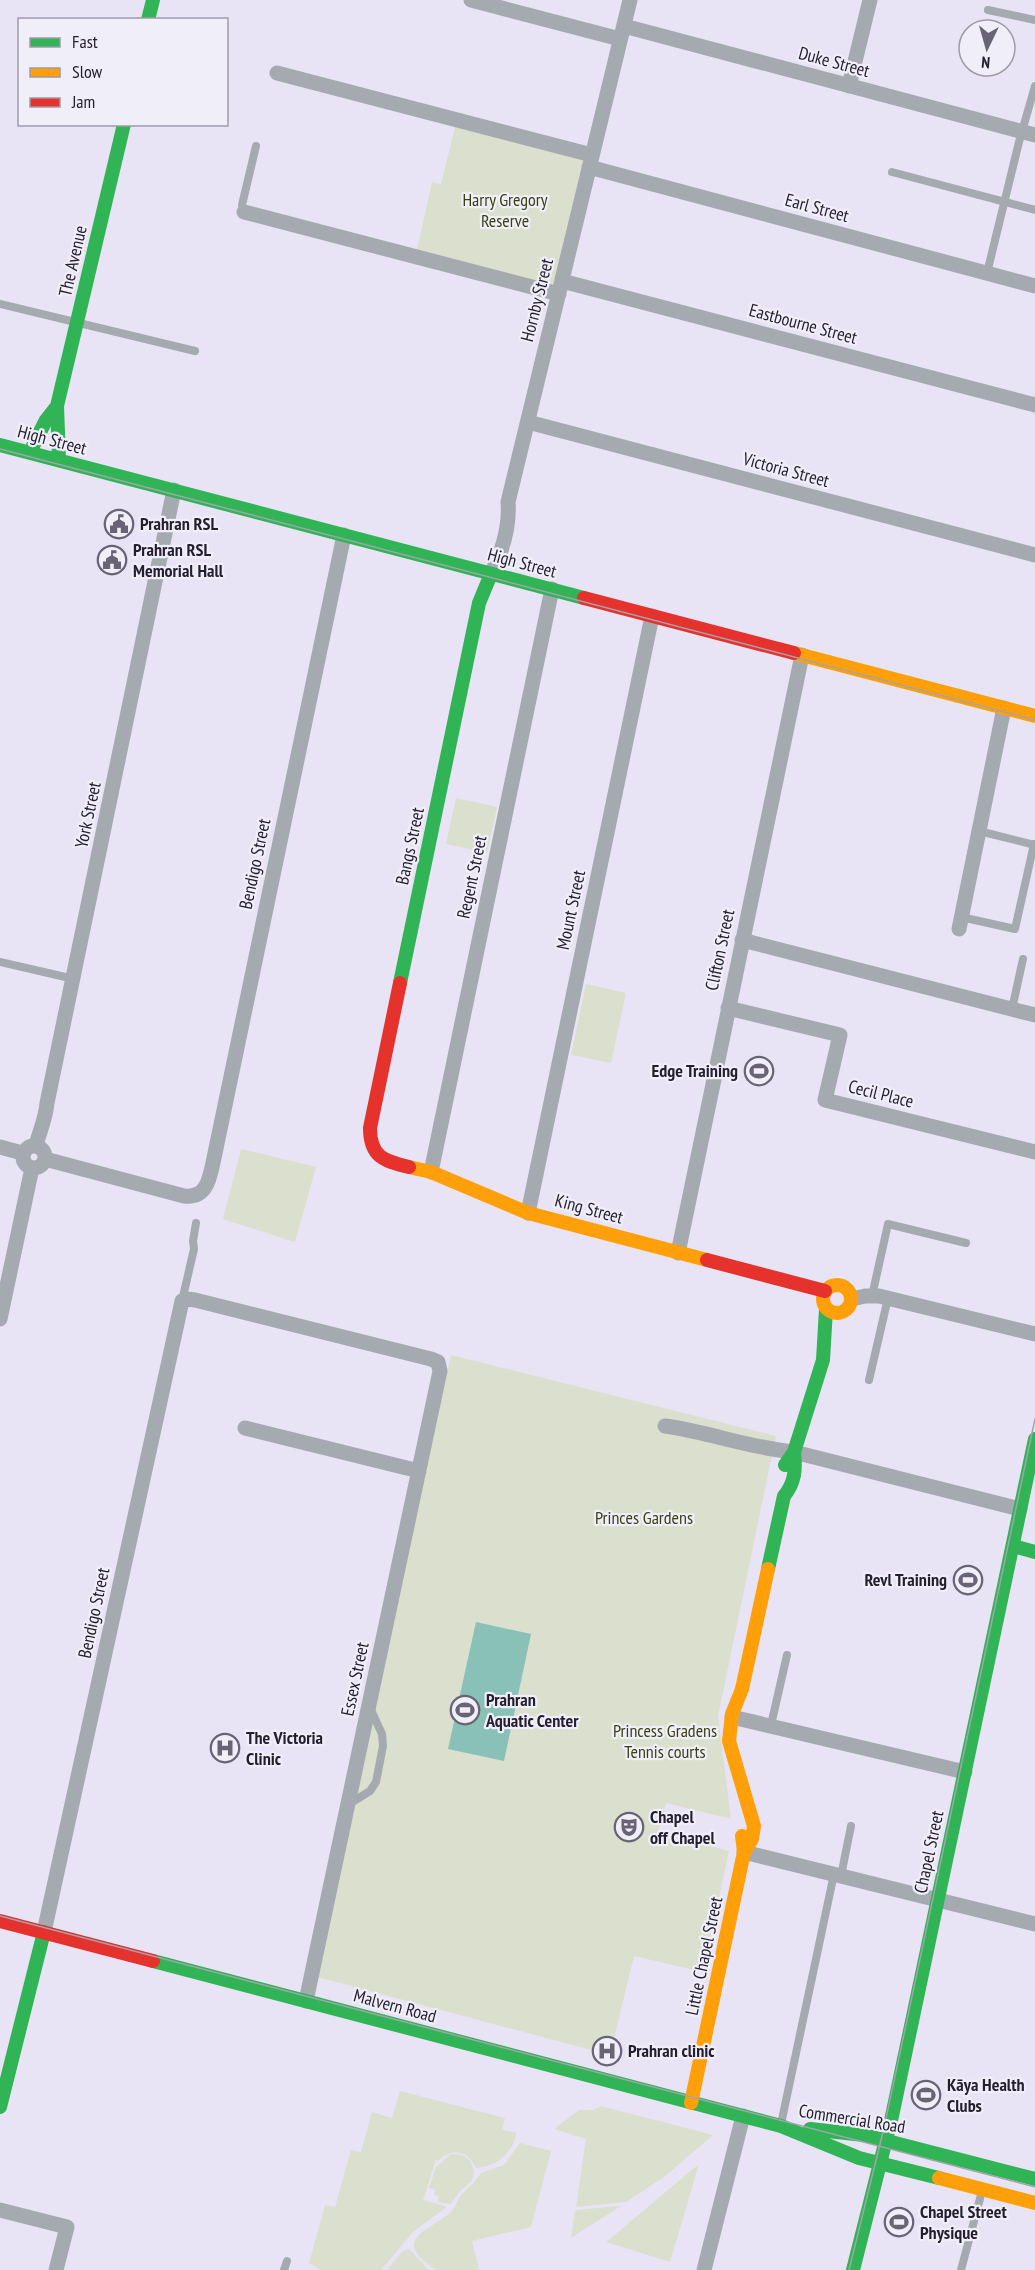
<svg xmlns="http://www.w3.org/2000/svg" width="1035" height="2270" font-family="'PT Sans Narrow',sans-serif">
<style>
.green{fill:#dbdfce}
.water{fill:#89c1b9}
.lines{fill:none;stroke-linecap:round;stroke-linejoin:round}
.lane{stroke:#a5aab1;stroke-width:8}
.street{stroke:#a5aab1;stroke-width:15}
.fast{stroke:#30b455;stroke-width:14}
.slow{stroke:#ff9f0a;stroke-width:14}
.jam{stroke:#e5322d;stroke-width:14}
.tram{stroke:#a1a4ad;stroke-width:1.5}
.labels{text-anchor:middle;stroke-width:4.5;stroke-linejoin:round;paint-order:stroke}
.street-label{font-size:18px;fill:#231e30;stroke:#f0eef8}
.park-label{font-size:18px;fill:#3a4111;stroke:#f0eef8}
.poi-label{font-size:18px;font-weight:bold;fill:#231e30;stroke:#f0eef8;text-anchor:start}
</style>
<rect width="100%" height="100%" fill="#e8e4f5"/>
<path class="green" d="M457 119 591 153 555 295 415 259 432 182 441 184Z
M456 798 497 807 487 853 446 844Z
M586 984 626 993 611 1063 571 1055Z
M241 1149 316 1167 295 1242 223 1219Z
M451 1355 776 1436 718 1716 731 1819 666 1803 658 1832 729 1851 703 1972 634 1956 610 2055 317 1977Z
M400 2091 505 2118 502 2130 517 2133C511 2154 498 2166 476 2168 468 2150 452 2147 438 2161L436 2159 423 2200 447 2207 414 2231 381 2270H321L309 2263 325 2205 335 2207 351 2150 361 2152 372 2112 392 2118Z
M601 2106 713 2135 664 2177 626 2202 576 2207 586 2139 554 2129 579 2110H593Z
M520 2143 551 2151 531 2227 472 2241 479 2270H436C391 2240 425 2233 450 2213 455 2209 456 2202 460 2197 467 2188 475 2183 481 2173L504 2165Z
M451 2154C465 2153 473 2160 474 2173L472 2181 459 2192 451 2204 438 2202 439 2196 434 2195 435 2190 429 2188 436 2167Z
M699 2164 670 2262 606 2242Z
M621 2206 571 2238 575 2210Z
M407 2249 410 2250 429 2270H387L402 2252Z"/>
<path class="water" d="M476 1622 531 1634 504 1761 448 1749Z"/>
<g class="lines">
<path class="lane" d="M988 10 1035 20
M892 172 1035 210
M244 212 242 205 256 146
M987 273 1019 142 1035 86
M0 304 195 351
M979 831 1035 845
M961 917 1015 929 1034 844
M0 962 74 979
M1012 1009 1023 959
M872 1296 888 1224 966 1243
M182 1301 194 1249 193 1241 196 1223
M869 1380 888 1298
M771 1725 787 1655
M349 1804 370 1791 376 1782 383 1746 382 1734 371 1710
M841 1876 851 1826
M781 2124 834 1874
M284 2270 287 2261
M961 2270 982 2191"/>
<path class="street" d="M471 0 620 39
M624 26 1035 135
M277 73 592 155
M849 86 870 0
M589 167 1035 286
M244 212 559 294
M562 281 1035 405
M528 422 1035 555
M491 574C502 552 510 527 508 502L630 0
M959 929 1004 708
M742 940 1035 1015
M728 1008 840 1035 825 1100 1035 1152
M36 1145C40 1130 46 1118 47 1103L174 490
M23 1157a11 11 0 1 1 22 0a11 11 0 1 1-22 0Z
M0 1147 22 1153
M45 1159 184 1196C208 1199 210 1176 214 1158L344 535
M431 1172 552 589
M528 1213 652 616
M678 1253 802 655
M852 1299 865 1296H879L1035 1334
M0 1319 32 1168
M665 1426C709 1432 750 1448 794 1452L1020 1509
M245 1428 419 1471
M732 1717 965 1772
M744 1852 1035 1924
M44 1932 182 1301 187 1299 195 1300 431 1359 438 1362 440 1371 306 2001
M0 2210 67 2227 56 2270
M704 2270 743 2116"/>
<path class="fast" d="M148 20 153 0
M0 445 584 598
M30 452 46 420 57 406
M59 460 57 406 124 124
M400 983 479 603 491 574
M785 1465 794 1452 823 1360 826 1309
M1013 1546 1035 1552
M768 1569 784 1496C795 1483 796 1469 794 1452
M153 1961 781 2126 859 2158 939 2178
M0 2107 44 1932
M810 2129 864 2135 1035 2179
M853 2270 892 2116 1035 1439"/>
<path class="slow" d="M794 653 1035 716
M409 1167 431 1172 528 1213 707 1260
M823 1299a14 14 0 1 1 28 0a14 14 0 1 1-28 0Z
M744 1852 752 1839 754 1826 729 1741 732 1714 742 1689 768 1569
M691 2103 744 1852 742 1836
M939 2178 1035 2203"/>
<path class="jam" d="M584 598 794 653
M400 983 370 1128C370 1157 384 1161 409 1167
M707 1260 825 1291
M0 1921 153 1961"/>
<path class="tram" d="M0 449 1035 720
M0 1916 1035 2187
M849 2270 884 2128 1035 1419"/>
</g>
<defs>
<g id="civic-ring" transform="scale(1.5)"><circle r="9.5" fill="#f0eef8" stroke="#686375" stroke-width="1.5"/><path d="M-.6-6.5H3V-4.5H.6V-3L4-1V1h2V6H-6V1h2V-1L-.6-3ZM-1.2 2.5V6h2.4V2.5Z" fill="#686375"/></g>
<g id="stadium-ring" transform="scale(1.5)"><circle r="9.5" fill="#f0eef8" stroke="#686375" stroke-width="1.5"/><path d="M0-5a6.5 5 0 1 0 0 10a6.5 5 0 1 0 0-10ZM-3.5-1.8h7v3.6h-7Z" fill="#686375"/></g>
<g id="hospital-ring" transform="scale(1.5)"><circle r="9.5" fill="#f0eef8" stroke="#686375" stroke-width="1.5"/><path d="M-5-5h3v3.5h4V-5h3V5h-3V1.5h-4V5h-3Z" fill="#686375"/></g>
<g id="theatre-ring" transform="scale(1.5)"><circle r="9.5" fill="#f0eef8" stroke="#686375" stroke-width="1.5"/><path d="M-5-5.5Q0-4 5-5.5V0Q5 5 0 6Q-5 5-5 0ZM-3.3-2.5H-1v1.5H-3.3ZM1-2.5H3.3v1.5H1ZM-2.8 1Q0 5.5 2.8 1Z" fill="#686375"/></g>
</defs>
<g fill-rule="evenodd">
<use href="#civic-ring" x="119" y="524"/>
<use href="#civic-ring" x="112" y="560"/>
<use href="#stadium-ring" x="759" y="1071"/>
<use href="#stadium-ring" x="968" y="1580"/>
<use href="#stadium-ring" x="465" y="1710"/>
<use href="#hospital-ring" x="225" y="1748"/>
<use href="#theatre-ring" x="629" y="1827"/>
<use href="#hospital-ring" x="607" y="2051"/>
<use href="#stadium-ring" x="926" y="2095"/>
<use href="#stadium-ring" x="899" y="2222"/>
</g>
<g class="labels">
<g class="street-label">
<text transform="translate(834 62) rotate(15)" y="6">Duke Street</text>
<text transform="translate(817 208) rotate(15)" y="6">Earl Street</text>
<text transform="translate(73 261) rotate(-77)" y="6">The Avenue</text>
<text transform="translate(537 300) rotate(-76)" y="6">Hornby Street</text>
<text transform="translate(803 324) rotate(15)" y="6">Eastbourne Street</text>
<text transform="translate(52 440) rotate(15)" y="6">High Street</text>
<text transform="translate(786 470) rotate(15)" y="6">Victoria Street</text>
<text transform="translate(522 563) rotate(15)" y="6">High Street</text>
<text transform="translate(88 815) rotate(-78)" y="6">York Street</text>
<text transform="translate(410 846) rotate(-78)" y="6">Bangs Street</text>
<text transform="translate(255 864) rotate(-78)" y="6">Bendigo Street</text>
<text transform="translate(472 877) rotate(-78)" y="6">Regent Street</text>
<text transform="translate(571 910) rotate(-78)" y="6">Mount Street</text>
<text transform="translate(720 950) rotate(-78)" y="6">Clifton Street</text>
<text transform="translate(881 1094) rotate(14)" y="6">Cecil Place</text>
<text transform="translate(589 1209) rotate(15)" y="6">King Street</text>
<text transform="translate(94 1613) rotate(-78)" y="6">Bendigo Street</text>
<text transform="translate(355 1679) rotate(-78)" y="6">Essex Street</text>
<text transform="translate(929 1852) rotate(-78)" y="6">Chapel Street</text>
<text transform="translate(704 1956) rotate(-78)" y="6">Little Chapel Street</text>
<text transform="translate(395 2006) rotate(15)" y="6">Malvern Road</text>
<text transform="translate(852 2119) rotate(9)" y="6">Commercial Road</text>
</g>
<g class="park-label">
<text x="505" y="206">Harry Gregory<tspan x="505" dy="21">Reserve</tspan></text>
<text x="644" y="1524">Princes Gardens</text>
<text x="665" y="1737">Princess Gradens<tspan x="665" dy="21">Tennis courts</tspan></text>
</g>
<g class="poi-label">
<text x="140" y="530">Prahran RSL</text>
<text x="133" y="556">Prahran RSL<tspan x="133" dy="21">Memorial Hall</tspan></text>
<text x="738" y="1077" text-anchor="end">Edge Training</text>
<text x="947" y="1586" text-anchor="end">Revl Training</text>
<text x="486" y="1706">Prahran<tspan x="486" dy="21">Aquatic Center</tspan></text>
<text x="246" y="1744">The Victoria<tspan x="246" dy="21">Clinic</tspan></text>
<text x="650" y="1823">Chapel<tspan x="650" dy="21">off Chapel</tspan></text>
<text x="628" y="2057">Prahran clinic</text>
<text x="947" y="2091">Kāya Health<tspan x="947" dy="21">Clubs</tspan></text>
<text x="920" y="2218">Chapel Street<tspan x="920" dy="21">Physique</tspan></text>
</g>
</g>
<rect x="18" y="18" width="210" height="108" fill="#f0eef8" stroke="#9e9ba8" stroke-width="1.5"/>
<rect x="30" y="38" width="30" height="9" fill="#30b455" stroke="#9e9ba8" stroke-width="1.5"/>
<text x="72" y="48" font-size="18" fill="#231e30">Fast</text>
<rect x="30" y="68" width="30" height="9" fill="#ff9f0a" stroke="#9e9ba8" stroke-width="1.5"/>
<text x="72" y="78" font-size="18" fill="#231e30">Slow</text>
<rect x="30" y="98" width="30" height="9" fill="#e5322d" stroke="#9e9ba8" stroke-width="1.5"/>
<text x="72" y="108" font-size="18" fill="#231e30">Jam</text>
<g transform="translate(987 48) rotate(185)"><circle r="28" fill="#f0eef8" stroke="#9e9ba8" stroke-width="1.5"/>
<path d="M0-4.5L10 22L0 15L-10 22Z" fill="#686375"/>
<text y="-9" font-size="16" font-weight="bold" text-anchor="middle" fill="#231e30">N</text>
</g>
</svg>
